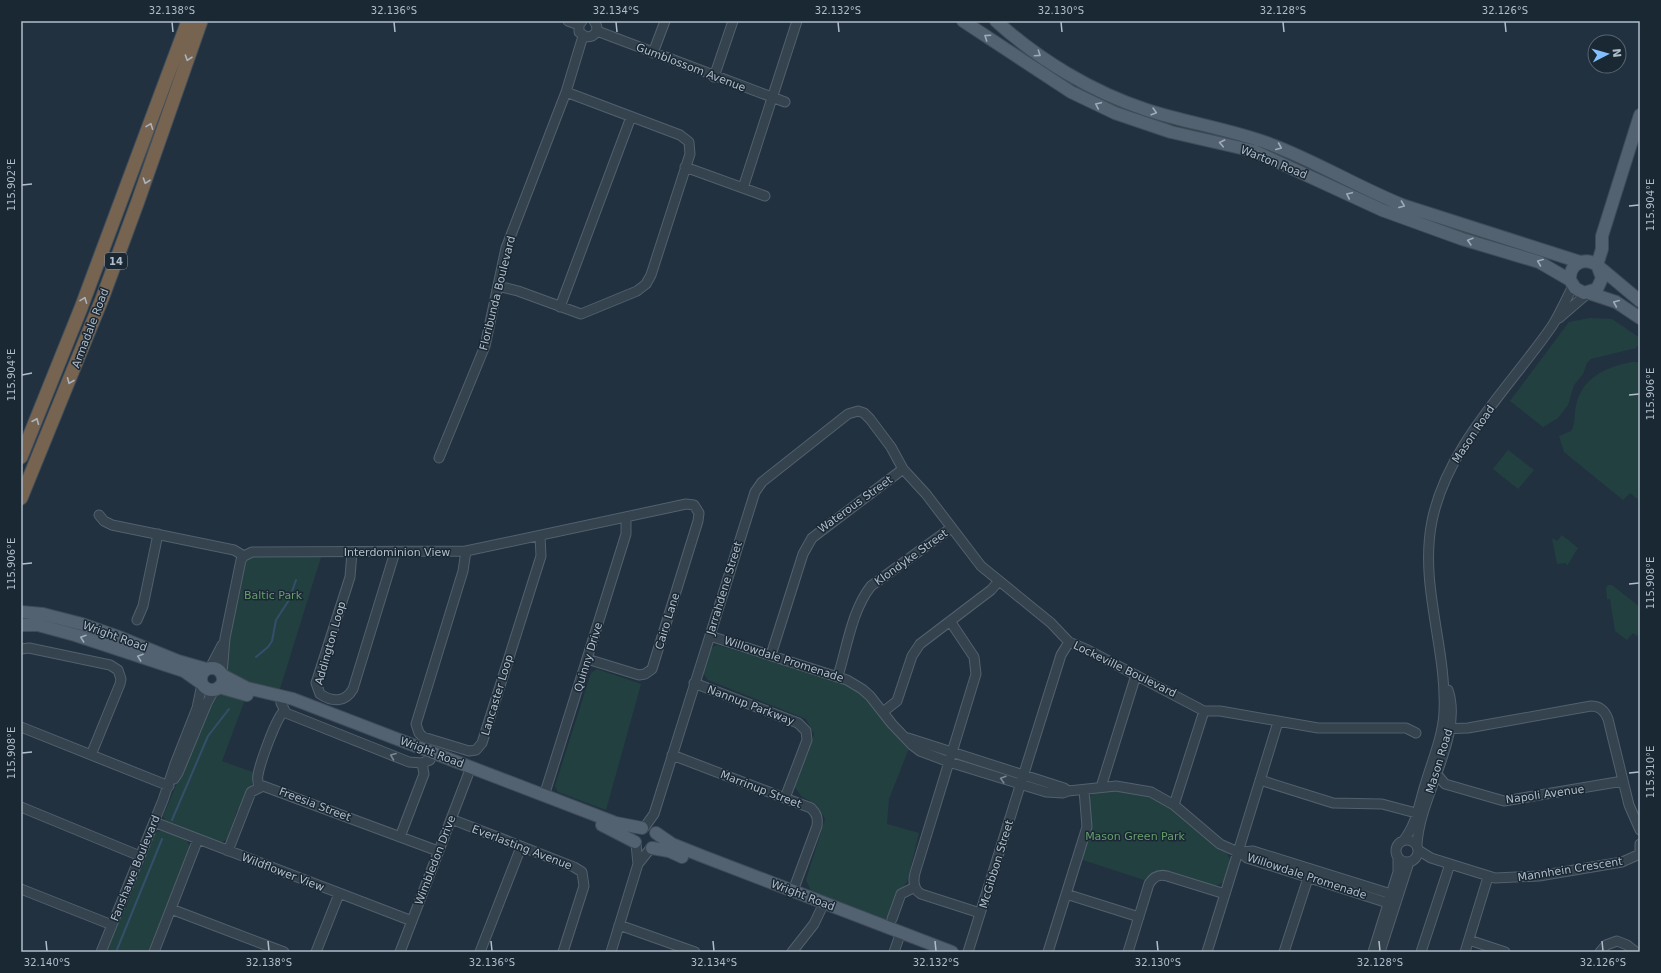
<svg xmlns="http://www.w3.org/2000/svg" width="1661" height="973" font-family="'DejaVu Sans',sans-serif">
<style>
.green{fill:#234041}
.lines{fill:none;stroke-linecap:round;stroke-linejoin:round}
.stream{stroke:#334f69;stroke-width:2}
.minor-casing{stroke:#53606d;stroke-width:11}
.major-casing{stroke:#3e4c58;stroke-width:14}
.highway-casing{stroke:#404d5a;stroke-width:15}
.minor{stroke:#35434f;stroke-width:9}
.major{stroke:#536270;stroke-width:12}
.highway{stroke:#766451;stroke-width:13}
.oneway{stroke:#9eabb9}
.oneway2{stroke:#abb4bf}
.oneway3{stroke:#798693}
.ticks{fill:none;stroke:#b1bdcb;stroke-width:1.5}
.labels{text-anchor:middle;stroke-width:3;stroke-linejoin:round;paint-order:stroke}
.shield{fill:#1a2834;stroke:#84909e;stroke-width:1}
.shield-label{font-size:10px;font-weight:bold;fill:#b1bdcb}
.street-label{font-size:11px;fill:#b1bdcb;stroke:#1a2834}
.park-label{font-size:11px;fill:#669e6d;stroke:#1a2834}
.neatline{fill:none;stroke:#b1bdcb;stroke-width:1.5}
.ticks-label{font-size:10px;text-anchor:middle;fill:#b1bdcb}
</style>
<rect width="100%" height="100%" fill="#213140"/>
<path class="green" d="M1590 318 1612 319 1640 338V343L1636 348 1591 359 1587 363 1583 374 1574 385 1568 405 1558 418 1543 427 1510 401 1569 322Z
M1631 362H1640V501L1630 493 1623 500 1564 452 1559 436 1571 431C1576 423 1574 415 1576 406 1582 377 1605 368 1631 362Z
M1508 450 1534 470 1518 489 1493 469Z
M1562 535 1578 548 1567 566 1566 563 1557 564 1552 538 1557 541Z
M263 555C268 558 277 558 282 555L288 557H321L279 692 249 686 227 671C222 649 240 585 245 561L251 556Z
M1608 585H1612L1640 607V632L1637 636 1633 633 1627 640 1615 631 1610 599H1607L1606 588Z
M717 645 837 680 861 693 909 748 889 799 887 824 919 833 907 882 895 898 888 920 811 891 806 880 825 819 817 805 801 796 795 787 814 734 806 719 708 680 703 673 711 648Z
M597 669 641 684 606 810 558 792 555 786 591 673Z
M216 693 246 697 222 761 255 773C253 786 245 796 240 808L237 810 228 839 220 843 167 823 163 816Z
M1114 789 1151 798 1154 797 1183 816V819L1203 836H1206L1227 853 1230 860 1225 881 1218 885H1211L1161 870 1153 873 1143 886 1144 880 1083 860 1081 857 1089 799 1093 793Z
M165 830 186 838 190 848 151 952H106L123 909 126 908 133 889 132 886 135 878 138 877 146 858 145 855C149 845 151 830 165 830Z"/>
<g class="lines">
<path class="stream" d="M256 657 268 647 272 641 276 620 289 600 296 580
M172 820 208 736 229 709
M116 952 162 839"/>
<g class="minor-casing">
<path id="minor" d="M568 21 579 25
M582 21 579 25V32L586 37C596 37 600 29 594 21
M597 31 785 102
M653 53 665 21
M714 77 733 21
M685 167 765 196
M743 188 797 21
M498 286 518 291 581 314 637 291 646 284 651 275 690 154 689 142 680 135 566 92
M560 307 631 117
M1559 318 1588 293
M439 458 485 346 506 248 566 92 583 36
M99 515 104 521 112 525 234 550 244 556 252 552 466 551 686 504 694 505 699 513 698 521 652 669 645 674 639 675 587 659
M466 551 463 571 416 724 419 733 423 737 469 751 476 750 482 743 541 556 540 536
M352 552 350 577 316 683 320 694C332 702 345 703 353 689L395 552
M137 620 143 606 158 534
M950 621 974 657 976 674 915 873C913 881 913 889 921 894L980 913
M710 636 847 680 862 689 870 696 892 724 912 745 920 751 949 762 1046 792 1063 793 1068 791 1116 786 1151 792 1174 805 1220 844 1238 852 1207 952
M21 649 29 648 110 665 118 670 121 679 120 684 91 755
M771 655 803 554 812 538 903 469
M210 668 222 645
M222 674 225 638 241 560 244 556
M838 676C847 647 852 610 871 586L951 528
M694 683 798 723 806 731 807 740 785 798
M281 703 286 713 409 762 422 763 430 760
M883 712 897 701 912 656 920 644 991 590 998 582
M21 727 169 786
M1442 729 1468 728 1591 706C1600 706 1605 711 1608 719L1629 805 1640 830
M908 738 1064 788 1068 791
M672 755 811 808C817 814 818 818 817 826L793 891
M1436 773 1445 784 1504 801 1623 781
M174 779 178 773 207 703 214 690
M1260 780 1333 803 1382 804 1416 813
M259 787C258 783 257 779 258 775 260 763 276 718 284 711
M1101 787 1136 675
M544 796 626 534V517
M1174 805 1204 711
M21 807 140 856
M451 819 574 867 582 872 584 886 563 952
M154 822 412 921
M644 828 654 814 755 492 762 482 848 414 858 411 864 413 870 419 891 447 903 469 926 494 981 566 1051 623 1069 642 1088 650 1204 711H1220L1318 728H1406L1416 733
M400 837 424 774 422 763
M1396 851a11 11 0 1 1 22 0a11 11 0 1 1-22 0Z
M1403 841C1416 826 1419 804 1425 785 1432 761 1443 736 1444 712 1447 648 1419 585 1432 521 1447 446 1510 387 1552 326 1560 314 1566 299 1573 286
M636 844 638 864
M1640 844V851
M1417 845C1419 797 1464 736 1448 690
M1418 850 1431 858 1495 878 1539 876 1622 862 1640 854
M228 851 251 792 263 786 438 851
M1240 852 1253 851 1391 894
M1240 852 1247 858 1388 903
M1240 852H1238L1278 722
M21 889 112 925
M1066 894 1139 917
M171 909 284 952
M892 919 901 894 915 887
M619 925 695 952
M1469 940 1505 952
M101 952 163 800 175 764 197 708 202 684
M154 952 198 839
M316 952 339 894
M400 952 471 767
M480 952 521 847
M611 952 638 864 650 849
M792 952 814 924 824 903
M894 952 901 932
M968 952 1061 655 1069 642
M1048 952 1087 827 1084 790
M1128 952 1149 884C1154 876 1159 874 1167 876L1225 894
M1284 952 1310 872
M1373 952 1398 872V857
M1380 952 1409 862
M1421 952 1450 864
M1465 952 1488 877
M1600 952 1606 945 1617 941 1627 945 1636 952"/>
</g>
<g class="major-casing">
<path id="major" d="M963 21 1071 92 1115 113 1171 132 1254 151 1382 210 1462 239 1539 262 1570 280
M996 21C1039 60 1092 92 1147 110 1187 123 1230 129 1270 144 1316 161 1359 188 1405 206L1580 262
M1597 265 1602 249V236L1640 115
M1598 267 1602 278 1597 289 1584 293 1575 288 1570 280C1569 264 1584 256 1597 265L1640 301
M1589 293 1616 302 1640 318
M21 612 43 614 82 624 119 637 178 661 206 669
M21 625H38L75 635 184 671 201 683
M201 679a11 11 0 1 1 22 0a11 11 0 1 1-22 0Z
M222 675 247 688 293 699 616 823 642 828
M219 687 247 695
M602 825 635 842
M656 833 672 844 702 856 952 952
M652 848 669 851 682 857"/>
</g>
<g class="highway-casing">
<path id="highway" d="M21 457 81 308 188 21
M21 498 102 299 138 201 201 21"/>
</g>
<use href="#minor" class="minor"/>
<use href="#major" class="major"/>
<use href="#highway" class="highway"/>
</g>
<defs><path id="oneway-chevron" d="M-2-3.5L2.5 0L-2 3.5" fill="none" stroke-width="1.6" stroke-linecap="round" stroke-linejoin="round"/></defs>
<g class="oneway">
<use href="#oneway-chevron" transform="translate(987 37) rotate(-146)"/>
<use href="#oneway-chevron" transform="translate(1038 54) rotate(34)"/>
<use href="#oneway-chevron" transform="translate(1098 105) rotate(-155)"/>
<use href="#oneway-chevron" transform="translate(1154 112) rotate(16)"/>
<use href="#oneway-chevron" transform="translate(1222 143) rotate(-168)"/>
<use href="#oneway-chevron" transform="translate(1279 147) rotate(23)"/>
<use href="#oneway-chevron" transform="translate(1349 195) rotate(-155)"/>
<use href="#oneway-chevron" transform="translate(1402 205) rotate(21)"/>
<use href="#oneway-chevron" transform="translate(1470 241) rotate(-164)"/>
<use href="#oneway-chevron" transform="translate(1540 262) rotate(-158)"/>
<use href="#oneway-chevron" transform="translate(1616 303) rotate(-157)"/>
<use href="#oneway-chevron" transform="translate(83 638) rotate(-161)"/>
<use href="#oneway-chevron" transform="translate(140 657) rotate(-161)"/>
</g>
<g class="oneway2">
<use href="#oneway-chevron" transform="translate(188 58) rotate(109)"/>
<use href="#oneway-chevron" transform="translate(150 126) rotate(-69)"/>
<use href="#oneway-chevron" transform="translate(146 181) rotate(109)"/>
<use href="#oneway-chevron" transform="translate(84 300) rotate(-69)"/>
<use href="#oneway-chevron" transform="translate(70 381) rotate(112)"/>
<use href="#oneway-chevron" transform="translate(36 421) rotate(-67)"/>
</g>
<g class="oneway3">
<use href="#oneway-chevron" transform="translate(393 756) rotate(-159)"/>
<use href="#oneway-chevron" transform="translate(1003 779) rotate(-163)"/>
</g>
<path class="ticks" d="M172 22 173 32M394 22 395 32M616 22 617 32M838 22 839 32M1061 22 1062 32M1283 22 1284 32M1505 22 1506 32M22 185 32 184M1629 206 1639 205M22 375 32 373M1629 395 1639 394M22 564 32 563M1629 584 1639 583M22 753 32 752M1629 773 1639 772M46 941 47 951M268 941 269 951M491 941 492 951M713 941 714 951M935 941 936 951M1157 941 1158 951M1379 941 1380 951M1602 941 1603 951"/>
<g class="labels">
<rect class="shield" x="105" y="253" width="22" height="16" rx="3"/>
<g class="shield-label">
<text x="116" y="265">14</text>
</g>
<g class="street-label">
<text transform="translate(691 67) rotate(21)" y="4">Gumblossom Avenue</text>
<text transform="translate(1274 162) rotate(22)" y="4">Warton Road</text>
<text transform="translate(497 293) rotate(-76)" y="4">Floribunda Boulevard</text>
<text transform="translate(90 328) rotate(-69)" y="4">Armadale Road</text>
<text transform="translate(1473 434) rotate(-56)" y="4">Mason Road</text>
<text transform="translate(855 504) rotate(-36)" y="4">Waterous Street</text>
<text x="397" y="556">Interdominion View</text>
<text transform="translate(911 557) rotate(-36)" y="4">Klondyke Street</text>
<text transform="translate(724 588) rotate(-73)" y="4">Jarrahdene Street</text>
<text transform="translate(667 621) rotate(-73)" y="4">Cairo Lane</text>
<text transform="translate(115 636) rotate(20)" y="4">Wright Road</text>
<text transform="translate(330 643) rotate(-74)" y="4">Addington Loop</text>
<text transform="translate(588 657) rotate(-73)" y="4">Quinny Drive</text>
<text transform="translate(784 659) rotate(18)" y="4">Willowdale Promenade</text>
<text transform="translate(1125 669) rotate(26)" y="4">Lockeville Boulevard</text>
<text transform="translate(497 695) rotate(-73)" y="4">Lancaster Loop</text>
<text transform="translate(751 705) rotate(21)" y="4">Nannup Parkway</text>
<text transform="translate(432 752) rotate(21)" y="4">Wright Road</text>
<text transform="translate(1439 761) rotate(-73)" y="4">Mason Road</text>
<text transform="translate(761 789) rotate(21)" y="4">Marrinup Street</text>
<text transform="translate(1545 794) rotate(-8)" y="4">Napoli Avenue</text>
<text transform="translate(315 804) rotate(21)" y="4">Freesia Street</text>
<text transform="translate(522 847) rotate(21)" y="4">Everlasting Avenue</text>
<text transform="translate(435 860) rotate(-69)" y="4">Wimbledon Drive</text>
<text transform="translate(996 864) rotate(-73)" y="4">McGibbon Street</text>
<text transform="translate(135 868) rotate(-68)" y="4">Fanshawe Boulevard</text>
<text transform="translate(1570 869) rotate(-9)" y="4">Mannhein Crescent</text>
<text transform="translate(283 872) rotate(21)" y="4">Wildflower View</text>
<text transform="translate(1307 876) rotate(18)" y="4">Willowdale Promenade</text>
<text transform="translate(803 895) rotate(21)" y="4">Wright Road</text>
</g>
<g class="park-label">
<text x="273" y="599">Baltic Park</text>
<text x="1135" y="840">Mason Green Park</text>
</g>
</g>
<rect width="1661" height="973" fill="none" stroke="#1a2834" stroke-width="44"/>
<g transform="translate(1607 54) rotate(84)"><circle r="19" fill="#1a2834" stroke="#566470"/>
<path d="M0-3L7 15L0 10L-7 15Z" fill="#82bfff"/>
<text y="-6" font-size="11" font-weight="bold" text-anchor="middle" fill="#b1bdcb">N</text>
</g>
<rect x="22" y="22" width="1617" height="929" class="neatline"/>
<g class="ticks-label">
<text x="172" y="14">32.138°S</text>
<text x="394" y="14">32.136°S</text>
<text x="616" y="14">32.134°S</text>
<text x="838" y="14">32.132°S</text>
<text x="1061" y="14">32.130°S</text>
<text x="1283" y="14">32.128°S</text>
<text x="1505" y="14">32.126°S</text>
<text transform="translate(11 185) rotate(-90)" y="4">115.902°E</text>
<text transform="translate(1650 205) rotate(-90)" y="4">115.904°E</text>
<text transform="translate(11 375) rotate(-90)" y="4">115.904°E</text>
<text transform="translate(1650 394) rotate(-90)" y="4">115.906°E</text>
<text transform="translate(11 564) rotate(-90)" y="4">115.906°E</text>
<text transform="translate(1650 583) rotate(-90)" y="4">115.908°E</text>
<text transform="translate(11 753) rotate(-90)" y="4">115.908°E</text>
<text transform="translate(1650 772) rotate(-90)" y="4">115.910°E</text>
<text x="47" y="966">32.140°S</text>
<text x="269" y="966">32.138°S</text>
<text x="492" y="966">32.136°S</text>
<text x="714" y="966">32.134°S</text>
<text x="936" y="966">32.132°S</text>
<text x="1158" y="966">32.130°S</text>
<text x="1380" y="966">32.128°S</text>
<text x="1603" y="966">32.126°S</text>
</g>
</svg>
